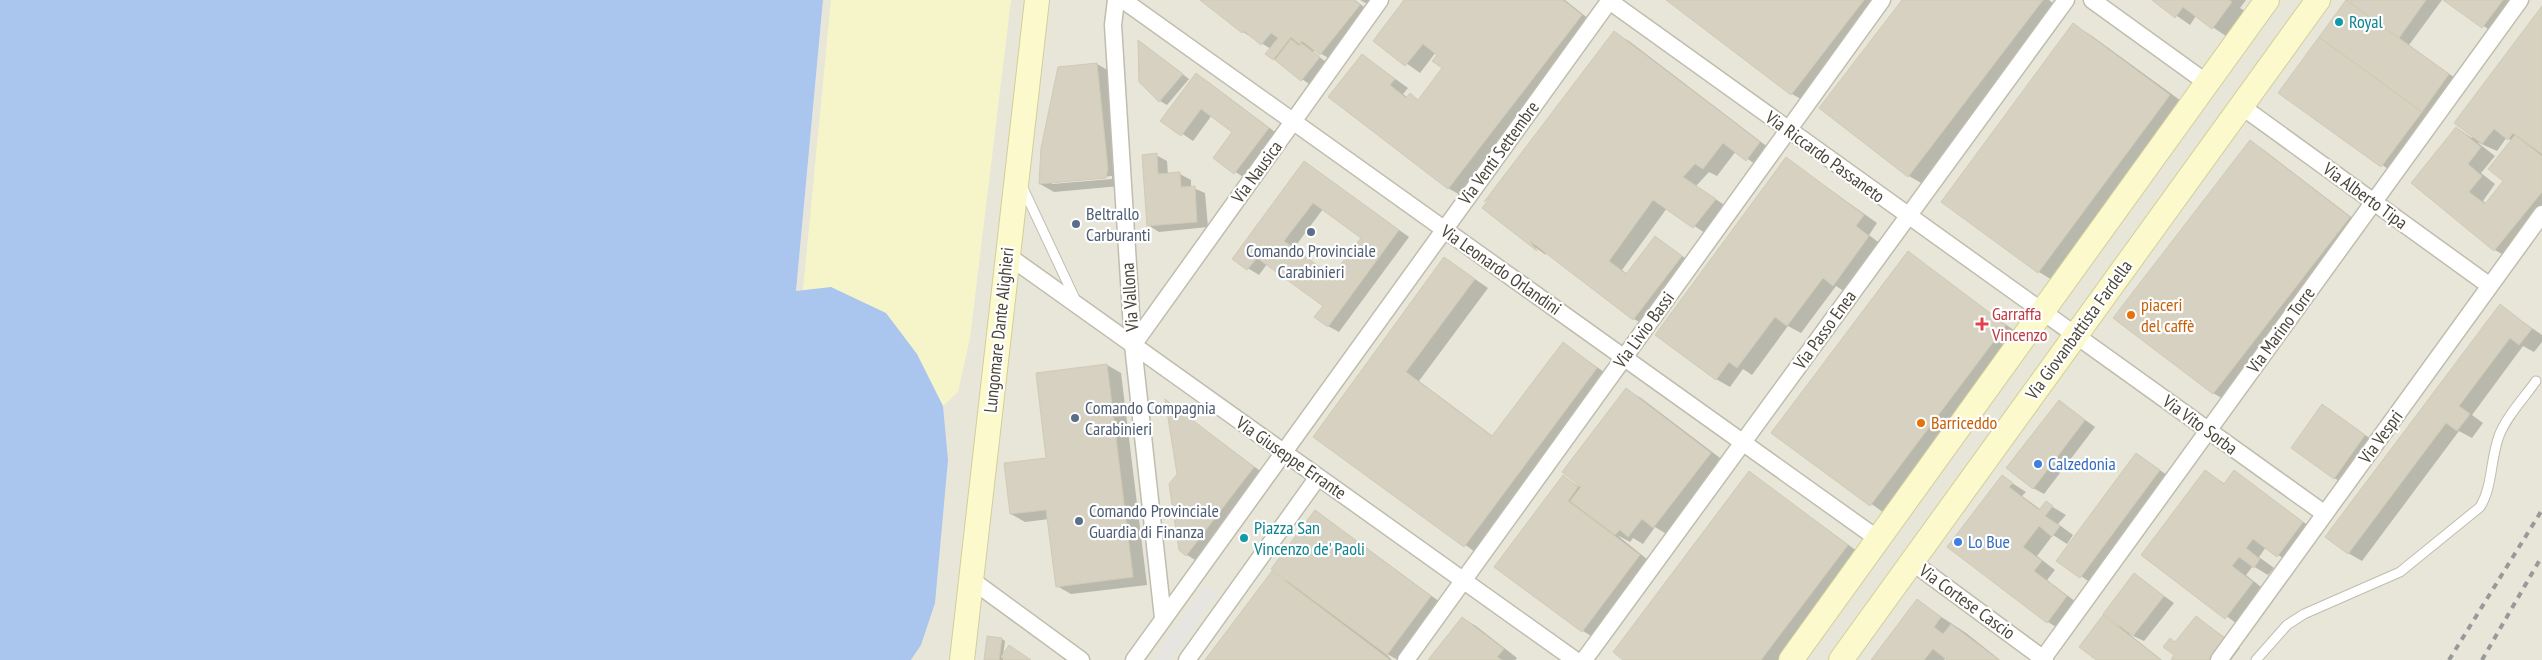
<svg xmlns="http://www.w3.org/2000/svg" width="2542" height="660" font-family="'PT Sans Narrow',sans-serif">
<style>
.residential{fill:#e8e6d9}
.sand{fill:#f6f5c9}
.parking{fill:#e6e5e2}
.water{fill:#aac5ee}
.shadow{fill:#0003;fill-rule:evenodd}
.building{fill:#d6d1c0;stroke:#d0cbb4;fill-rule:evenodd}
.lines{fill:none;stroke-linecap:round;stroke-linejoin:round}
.lane-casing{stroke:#c0bdad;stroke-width:11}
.street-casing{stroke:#c0bdad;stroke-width:19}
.secondary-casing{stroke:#d2ce9c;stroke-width:26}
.lane{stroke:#fff;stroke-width:9}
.street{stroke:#fff;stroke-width:16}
.secondary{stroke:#fcfacd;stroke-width:24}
.rail{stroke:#999;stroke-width:4;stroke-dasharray:6 6;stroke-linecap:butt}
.culture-dot{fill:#0f9aa8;stroke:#fff;stroke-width:2}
.service-dot{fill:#5c6f8a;stroke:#fff;stroke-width:2}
.food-dot{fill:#e8710a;stroke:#fff;stroke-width:2}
.health-dot{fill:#e0444e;stroke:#fff;stroke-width:2}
.shop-dot{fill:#3f7fe0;stroke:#fff;stroke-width:2}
.labels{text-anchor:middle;stroke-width:4.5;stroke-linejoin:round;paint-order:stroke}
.culture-label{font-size:18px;fill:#0d838f;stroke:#fff;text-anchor:start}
.street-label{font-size:18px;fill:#494539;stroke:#fff}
.service-label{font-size:18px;fill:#4e5e75;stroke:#fff;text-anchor:start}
.food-label{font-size:18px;fill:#c56008;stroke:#fff;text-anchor:start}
.health-label{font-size:18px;fill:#be3a42;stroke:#fff;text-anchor:start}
.shop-label{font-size:18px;fill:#366cbe;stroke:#fff;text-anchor:start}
</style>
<rect width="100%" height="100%" fill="#f5f3eb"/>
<path class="residential" d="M823 0H2542V660H911L921 645 796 291Z"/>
<path class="sand" d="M831 0H1011L970 338 958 392 943 406 917 354 803 290Z"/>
<path class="parking" d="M1206 584 1211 591H1219L1170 660H1158L1154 657Z"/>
<path class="water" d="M0 0H823L796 291 831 287 886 313 917 354 943 406 948 460 935 603 921 645 911 660H0Z"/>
<path class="shadow" d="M1202 0H1355L1373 14 1335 62 1315 50 1313 52 1326 62 1309 84 1274 59 1271 49 1243 32Z
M1360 0H1381L1375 8Z
M1406 0H1565L1595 24 1462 196 1448 188 1362 55 1408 88 1403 94 1408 98 1410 95 1419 100 1444 68 1439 55 1436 52 1420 73 1374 40Z
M1668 0H1884L1806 102 1792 94Z
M1903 0H2049L2058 7 1923 184 1909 176 1820 108Z
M2154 0H2246L2240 8 2245 11 2226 36 2196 16 2190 25Z
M2347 0H2442L2409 45 2462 83 2395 174 2280 92Z
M2445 0H2522L2497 35Z
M2542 8V217L2509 258 2495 250 2413 183 2457 128 2472 138ZM2507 137 2512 141 2505 181 2487 204 2483 201 2495 184 2481 173 2495 156 2477 142 2497 151Z
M2074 25 2092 36 2188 106 2057 283 2039 272Z
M1615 33 1629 41 1773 151 1761 168 1736 151 1717 176 1709 172 1696 186 1729 208 1708 235 1667 208 1622 270 1627 274 1655 237 1695 265 1648 327 1634 319 1544 250 1546 255 1536 248 1484 208Z
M1140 42 1189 79 1167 105 1160 101Z
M1097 64 1111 72 1120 186 1054 192 1040 184 1043 158ZM1112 176V179L1052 184V182Z
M1207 81 1279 135 1246 179 1215 158 1234 132 1212 115 1193 141 1162 120Z
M2251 142 2264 150 2363 226 2227 401 2213 393Z
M1156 155 1167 161 1168 175 1180 174 1191 180V187L1205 193 1208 227 1159 232 1148 225Z
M1787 159 1877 223 1869 235 1882 245 1847 293 1836 286 1801 333 1788 326 1752 375 1743 369 1730 387 1716 379Z
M1304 162 1409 237 1339 332 1328 326 1324 305 1267 264 1259 275 1233 259ZM1323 209 1362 237 1333 277 1294 248Z
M1908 253 2019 334 1884 513 1773 432Z
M1444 258 1488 288 1419 381 1494 437 1563 343 1611 377 1478 554 1315 437Z
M2500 306 2542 335V342L2534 352 2523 346 2472 415 2483 423 2472 438 2459 431 2362 561 2348 553Z
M1107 365 1121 373 1147 585 1071 594 1057 586 1049 519 1025 522 1011 514Z
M1627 390 1641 398 1724 461 1668 535 1655 527 1643 544 1633 538 1630 542 1617 535 1653 564 1596 639 1583 631 1563 477 1580 487Z
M2059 401 2095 427 2044 494 2033 488Z
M1167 402 1267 476 1200 563 1187 555 1178 474Z
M2323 405 2375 442 2345 484 2334 478Z
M2136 454 2170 477 2091 583 2058 560Z
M2206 472 2225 484 2234 472 2316 531 2292 564 2266 547 2259 557 2274 568 2268 575 2253 566 2246 575 2266 591 2240 626 2143 555Z
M1750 473 1861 554 1781 660H1625Z
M2003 477 2026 492 2022 496 2041 510 2046 503 2066 515 2058 524 2073 535 2067 544 2053 535 2037 556 2055 570 2047 580 2080 605 2061 630 2048 622 1949 547Z
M1316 511 1444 605 1403 660H1398L1385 653 1392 660H1206L1272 573 1286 581Z
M2134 575 2174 603 2144 641 2129 634 2162 660H2098L2103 617 2120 627Z
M1917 601 1966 633 2000 660H1949L1946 658 1944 660H1872Z
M2196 617 2240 648 2231 660H2172L2176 655V643Z
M1462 618 1476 626 1517 658 1515 660H1430Z
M1002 639 1005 641 1003 656 1029 660H1007L1003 657V660H986Z"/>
<path class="building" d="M1200 0H1354L1360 5 1320 55 1302 41 1299 44 1291 37 1273 60 1265 54 1278 38 1271 33 1261 45 1244 31 1242 33Z
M1404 0H1563L1582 15 1448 189 1328 97 1362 54 1395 79 1390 85 1406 98 1410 93 1418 100 1442 68 1432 61 1437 55 1423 44 1405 66 1373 41Z
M1666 0H1864L1791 95Z
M1902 0H2043L1908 177 1819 108Z
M2152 0H2229L2232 2 2212 29 2183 7 2175 18Z
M2346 0 2449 74 2422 112 2319 37Z
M2346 0H2426L2399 38Z
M2443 0H2503L2482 28Z
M2542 6V154L2513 133 2508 140 2494 129 2482 144 2454 123Z
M2073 23 2170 95 2038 273 1941 202Z
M1614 31 1760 142 1746 161 1723 143 1703 169 1695 164 1683 177 1716 199 1693 228 1653 200 1609 261 1626 274 1655 236 1682 256 1633 320 1530 241 1537 251 1482 208 1490 198 1484 202Z
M2319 37 2422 112 2381 167 2278 93Z
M1291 39 1299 46 1301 43 1320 57 1301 81 1275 60Z
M1138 40 1183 74 1159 102 1139 82Z
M1097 63 1108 169 1106 178 1039 184 1041 148 1058 67Z
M1196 73 1269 128 1234 174 1213 158 1232 132 1201 109 1181 136 1160 121Z
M2456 127 2481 147 2468 164 2482 176 2469 192 2485 204 2503 181 2488 169 2515 135 2542 156V192L2494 251 2411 183Z
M2250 140 2350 217 2213 394 2113 318Z
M1157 153 1158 174 1180 172 1181 187 1195 186 1197 222 1147 226 1142 155Z
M1786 157 1864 215 1856 226 1869 236 1833 286 1823 278 1787 326 1775 317 1737 368 1729 362 1716 380 1655 335Z
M1304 161 1399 230 1328 327 1314 317 1323 306 1257 258 1247 270 1232 259ZM1313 203 1361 238 1332 276 1284 241Z
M1908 251 2006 325 1870 506 1771 433Z
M1444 257 1475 279 1406 372 1492 436 1563 342 1597 368 1464 547 1313 437Z
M2500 304 2532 329 2519 345 2510 338 2459 406 2470 414 2457 431 2446 423 2348 554 2325 537Z
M1107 364 1133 577 1056 587 1046 510 1010 514 1004 463 1046 458 1036 373Z
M1626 388 1711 453 1653 528 1642 519 1628 537 1620 530 1615 535 1570 501 1581 487 1562 472Z
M1165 399 1254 467 1186 556 1179 550 1169 484 1177 474Z
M2059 400 2085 420 2033 489 2006 468Z
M2322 404 2365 435 2334 479 2291 448Z
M2136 453 2160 470 2080 578 2056 561Z
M2205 470 2224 484 2234 470 2303 522 2277 557 2253 539 2246 548 2260 559 2254 568 2239 557 2232 566 2253 582 2225 619 2141 555Z
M1749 471 1848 545 1761 660H1623L1613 652Z
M1563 475 1578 487 1568 501 1640 555 1582 632 1494 567Z
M2002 475 2013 483 2009 487 2039 510 2046 501 2053 506 2045 516 2060 526 2052 537 2039 526 2023 547 2042 561 2034 571 2067 596 2047 623 1947 547Z
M1315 510 1431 596 1387 655 1271 569Z
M1272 571 1389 659V660H1205Z
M2134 573 2164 596 2133 636 2103 614Z
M1917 599 1941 617 1934 627 1943 634 1951 624 1999 660H1947L1933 649 1924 660H1871Z
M2103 615 2161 660H2096L2079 647Z
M2196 616 2227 640 2211 660H2171L2174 655 2163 647 2170 638 2175 642Z
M1462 617 1504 649 1497 657 1502 660H1428Z
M987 636 1002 638 999 660H984Z
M1009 645 1031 660H1005L1001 657Z"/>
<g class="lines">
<g class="lane-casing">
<path id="lane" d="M1022 186 1076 301
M2256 660 2287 625 2304 614 2400 572 2480 507C2493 486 2490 460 2499 436 2506 417 2524 398 2536 381"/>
</g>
<g class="street-casing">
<path id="street" d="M1116 0 1113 25 1133 345 1163 618
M1123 0 1878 539
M1608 0 2325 514
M2092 0 2207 83
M2241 106 2490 286
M1007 255 1575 660
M1133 345 1380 0
M1912 562 2045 660
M973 581 1081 660
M1134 660 1610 0
M1187 660 1318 477
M1406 660 1882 0
M1584 660 2066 0
M2042 660 2520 0
M2219 660 2542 214"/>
</g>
<g class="secondary-casing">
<path id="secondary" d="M962 660 1037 0
M1791 660 2267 0
M1841 660 2318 0"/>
</g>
<use href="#lane" class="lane"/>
<use href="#street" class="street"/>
<use href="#secondary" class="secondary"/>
<path class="rail" d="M2449 660 2542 510
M2482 660 2542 556"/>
</g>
<g class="culture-dot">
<circle cx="2339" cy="22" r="5"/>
<circle cx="1244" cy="538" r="5"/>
</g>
<g class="service-dot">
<circle cx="1076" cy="224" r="5"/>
<circle cx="1311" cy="232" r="5"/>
<circle cx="1075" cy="418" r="5"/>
<circle cx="1079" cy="521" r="5"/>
</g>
<g class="food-dot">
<circle cx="2131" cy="315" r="5"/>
<circle cx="1921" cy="423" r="5"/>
</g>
<path class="health-dot" d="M1979.5 316.5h5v5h5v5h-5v5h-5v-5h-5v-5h5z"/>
<g class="shop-dot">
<circle cx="2038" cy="464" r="5"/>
<circle cx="1958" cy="542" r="5"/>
</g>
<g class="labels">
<g class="culture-label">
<text x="2349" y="28">Royal</text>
<text x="1254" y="534">Piazza San<tspan x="1254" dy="21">Vincenzo de' Paoli</tspan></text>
</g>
<g class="street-label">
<text transform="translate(1499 153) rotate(-54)" y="6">Via Venti Settembre</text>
<text transform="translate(1825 157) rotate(36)" y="6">Via Riccardo Passaneto</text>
<text transform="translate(1257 172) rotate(-54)" y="6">Via Nausica</text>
<text transform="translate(2365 196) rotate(36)" y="6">Via Alberto Tipa</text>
<text transform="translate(1501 270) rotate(35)" y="6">Via Leonardo Orlandini</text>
<text transform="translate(1130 297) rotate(-94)" y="6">Via Vallona</text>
<text transform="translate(999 330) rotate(-84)" y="6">Lungomare Dante Alighieri</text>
<text transform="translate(1644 330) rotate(-54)" y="6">Via Livio Bassi</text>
<text transform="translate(1825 330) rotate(-54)" y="6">Via Passo Enea</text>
<text transform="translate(2079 330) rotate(-54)" y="6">Via Giovanbattista Fardella</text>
<text transform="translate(2281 330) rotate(-54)" y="6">Via Marino Torre</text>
<text transform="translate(2200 425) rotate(36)" y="6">Via Vito Sorba</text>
<text transform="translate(2381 437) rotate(-54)" y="6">Via Vespri</text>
<text transform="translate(1291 458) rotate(35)" y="6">Via Giuseppe Errante</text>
<text transform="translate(1967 602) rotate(36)" y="6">Via Cortese Cascio</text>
</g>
<g class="service-label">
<text x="1086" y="220">Beltrallo<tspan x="1086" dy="21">Carburanti</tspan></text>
<text x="1311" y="257" text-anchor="middle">Comando Provinciale<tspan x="1311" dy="21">Carabinieri</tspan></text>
<text x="1085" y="414">Comando Compagnia<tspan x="1085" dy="21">Carabinieri</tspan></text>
<text x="1089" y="517">Comando Provinciale<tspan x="1089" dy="21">Guardia di Finanza</tspan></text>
</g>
<g class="food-label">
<text x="2141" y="311">piaceri<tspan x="2141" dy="21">del caffè</tspan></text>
<text x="1931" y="429">Barriceddo</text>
</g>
<g class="health-label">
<text x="1992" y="320">Garraffa<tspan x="1992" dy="21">Vincenzo</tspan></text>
</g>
<g class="shop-label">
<text x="2048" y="470">Calzedonia</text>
<text x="1968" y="548">Lo Bue</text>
</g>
</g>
</svg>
